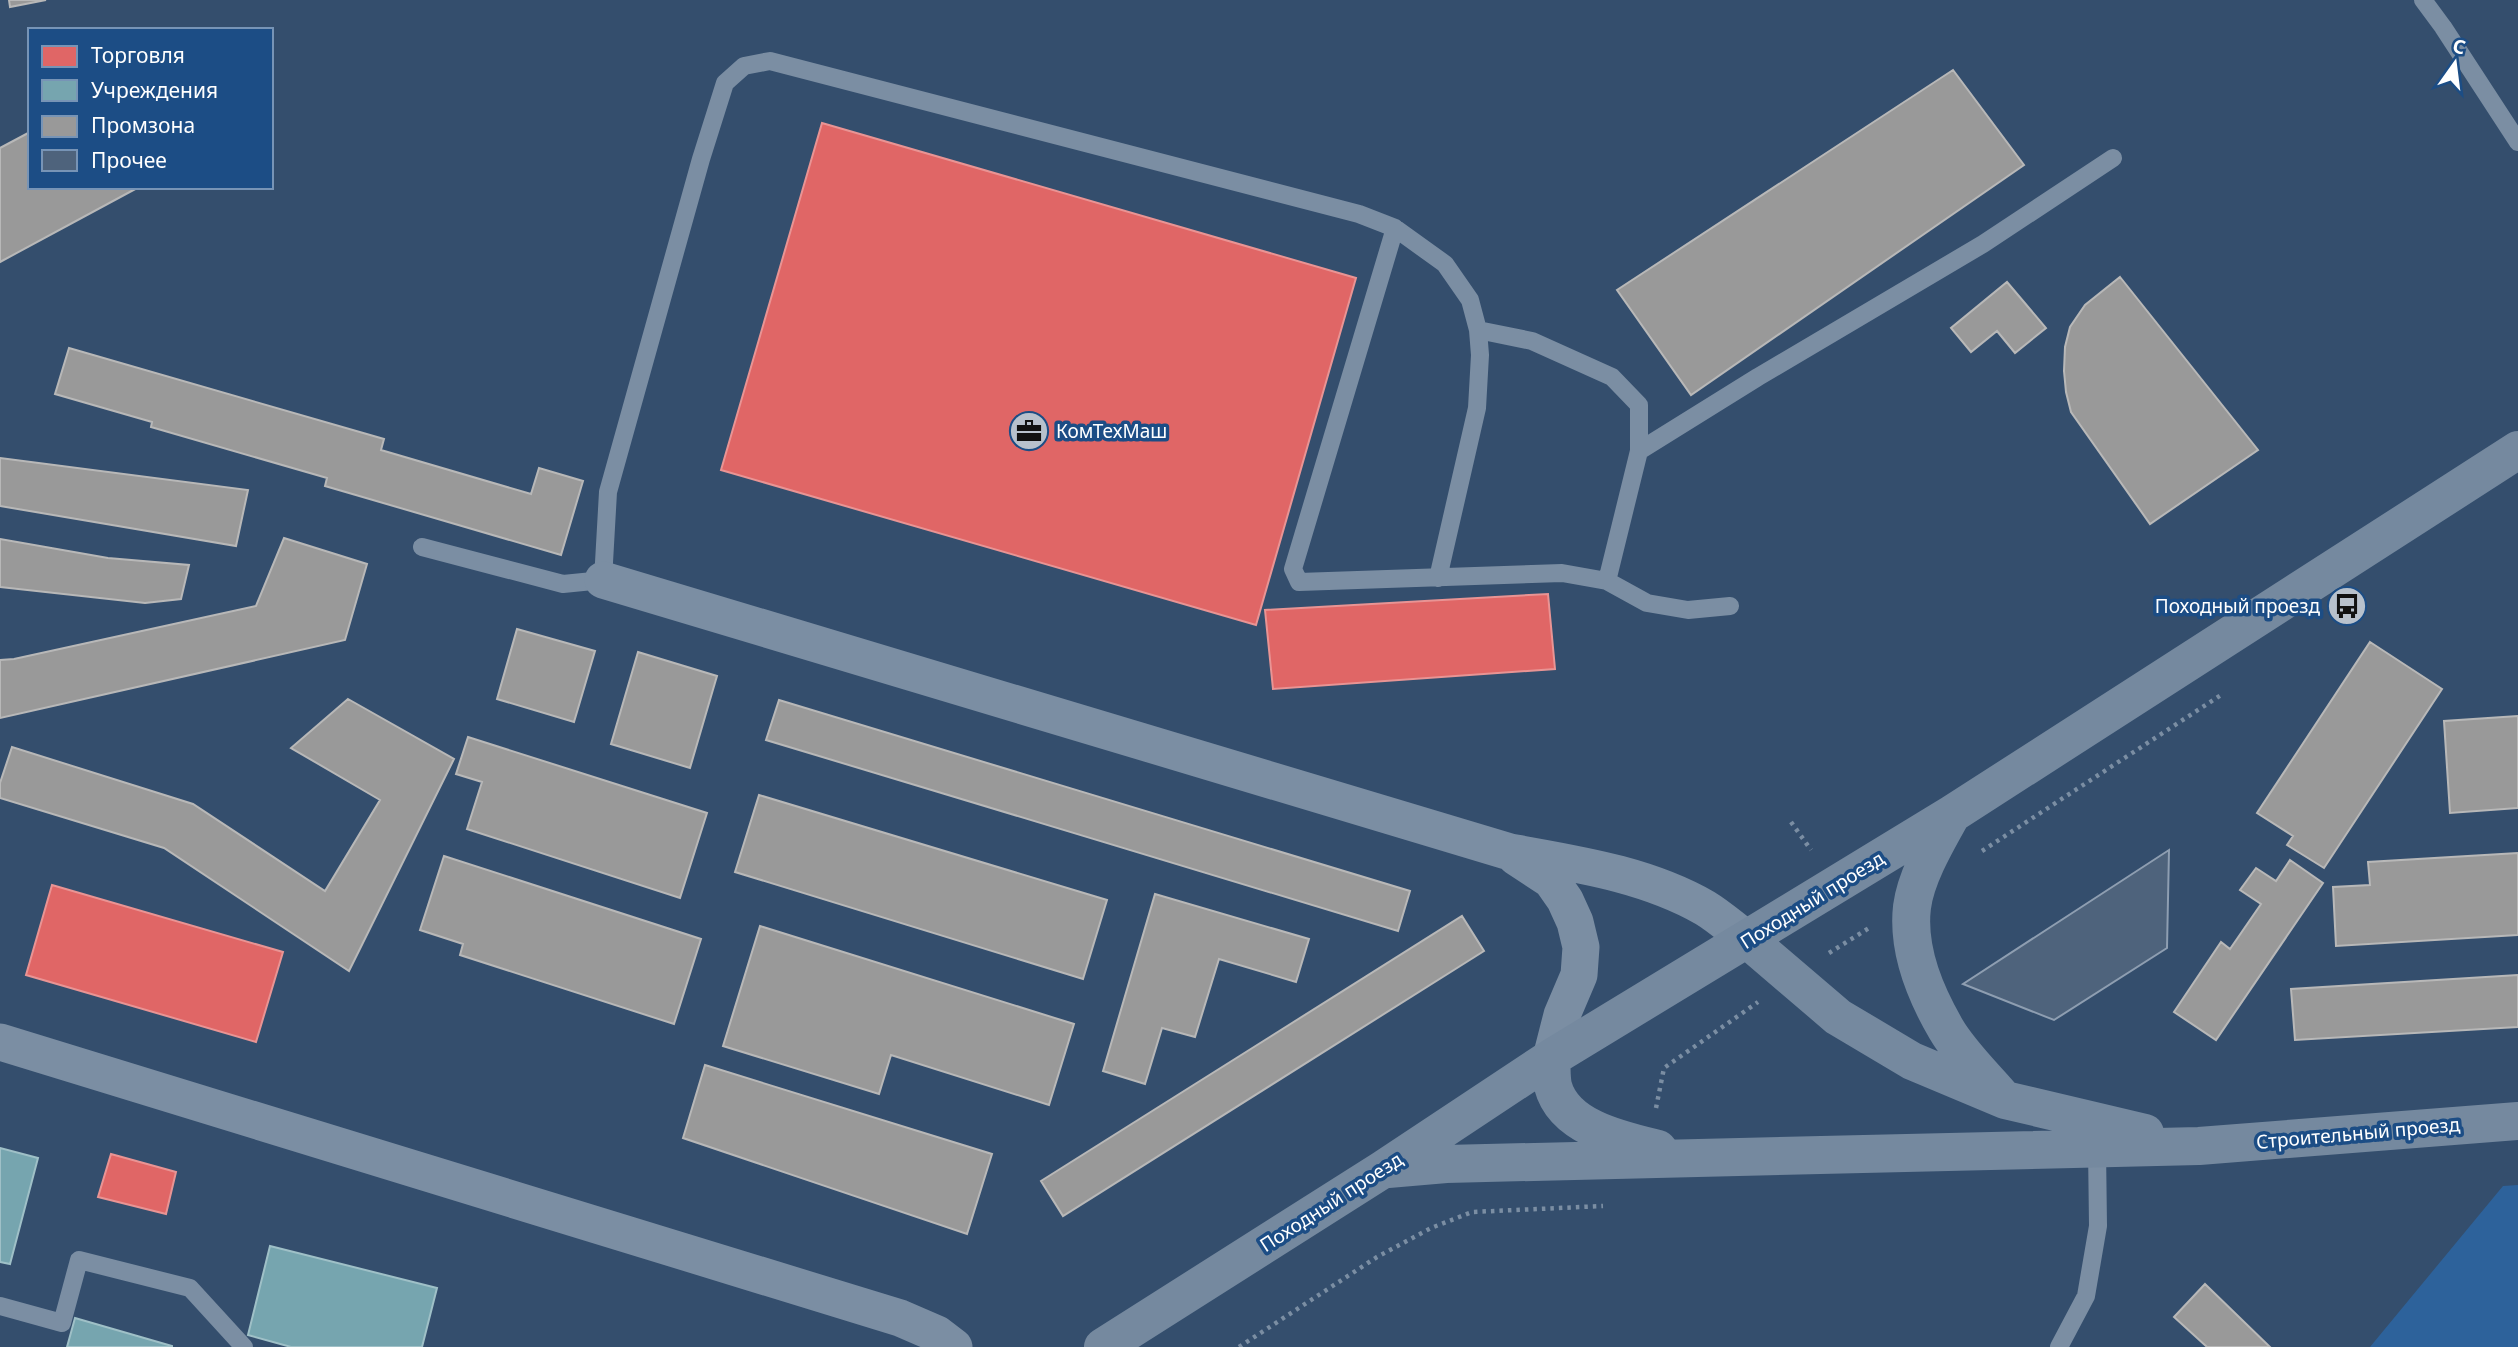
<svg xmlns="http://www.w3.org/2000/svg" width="2518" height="1347" font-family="'Noto Sans',sans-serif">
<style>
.green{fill:#2d629b}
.shops{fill:#e06666;stroke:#e99494;stroke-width:2}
.public{fill:#76a5af;stroke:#9fc0c7;stroke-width:2}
.industry{fill:#999;stroke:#b8b8b8;stroke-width:2}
.building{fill:#4e637c;stroke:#8e9eb1;stroke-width:2}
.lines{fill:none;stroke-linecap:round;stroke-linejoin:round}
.path{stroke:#7b8ea3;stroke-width:4.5;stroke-dasharray:3.5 5;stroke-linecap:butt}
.lane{stroke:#7b8ea3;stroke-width:18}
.street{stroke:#7b8ea3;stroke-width:37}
.secondary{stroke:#75899f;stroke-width:38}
.labels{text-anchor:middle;stroke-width:7;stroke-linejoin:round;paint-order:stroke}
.poi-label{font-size:19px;fill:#fff;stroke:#1c4d85;text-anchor:start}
.street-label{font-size:19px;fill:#fff;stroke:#1c4d85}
</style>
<rect width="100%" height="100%" fill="#344e6d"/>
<path class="green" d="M2518 1185V1347H2370L2503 1186Z"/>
<path class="shops" d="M822 123 1356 278 1256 625 721 470Z
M1548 594 1555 669 1273 689 1265 610Z
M52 885 283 952 256 1042 26 975Z
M111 1154 176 1172 166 1214 98 1197Z"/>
<path class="public" d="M0 1148 38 1158 10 1264 0 1262Z
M270 1246 437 1288 422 1347H291L248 1335Z
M75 1318 172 1346V1347H67Z"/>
<path class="industry" d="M9 0H46L10 7Z
M1953 70 2024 165 1691 395 1617 290Z
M30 132V187H139L0 262V148Z
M2120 277 2258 450 2150 524 2071 412 2066 392 2064 371 2065 347 2070 327 2085 305Z
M2007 282 2046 328 2015 353 1997 331 1971 352 1951 328Z
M69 348 384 439 381 450 531 494 539 468 583 481 561 555 325 486 327 478 151 427 152 422 55 394Z
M0 458 248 490 236 546 0 506Z
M284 538 367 564 345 640 0 718V660L14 659 256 606Z
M0 539 108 558 189 565 181 599 145 603 0 587Z
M517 629 595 651 574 722 497 699Z
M2370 642 2442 689 2324 868 2287 845 2293 836 2257 813Z
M638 652 717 676 690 768 611 744Z
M348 699 454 759 349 971 164 848 0 798V783L12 747 193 804 325 891 380 800 291 748Z
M779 700 1410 891 1398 931 766 740Z
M2518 716V808L2450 813 2444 721Z
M468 737 707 813 680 898 467 829 482 782 456 774Z
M759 795 1107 900 1083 979 735 872Z
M2518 853V935L2336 946 2333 887 2370 885 2368 862Z
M444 856 701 939 674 1024 460 955 463 944 420 930Z
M2290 860 2323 883 2216 1040 2174 1012 2221 942 2230 949 2261 904 2240 890 2256 868 2276 881Z
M1155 894 1309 939 1296 982 1219 959 1195 1037 1162 1028 1145 1084 1103 1071Z
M1462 916 1484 951 1063 1216 1041 1181Z
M760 926 1074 1024 1049 1105 891 1055 879 1094 723 1046Z
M2518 975V1027L2295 1040 2291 989Z
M705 1065 992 1154 967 1234 683 1138Z
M2205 1284 2270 1347H2207L2174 1317Z"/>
<path class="building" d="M2169 850 2167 948 2054 1020 1963 984Z"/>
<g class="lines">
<path class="path" d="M1791 822 1811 850
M1982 851 2221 695
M1829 953 1869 928
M1656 1108 1664 1068 1758 1002
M1239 1347 1377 1257 1431 1228 1472 1212 1603 1206"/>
<path class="lane" d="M2423 0 2443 27 2518 142
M1395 228 1293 569 1299 582 1562 573 1607 581 1647 603 1688 610 1730 606
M1478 330 1532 341 1612 377 1639 405V451L1607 581
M1639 451 1758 377 1983 244 2113 158
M422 547 563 584 603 580 608 492 701 159 725 83 744 66 770 61 1359 214 1395 228 1445 264 1470 300 1478 330 1480 355 1477 408 1438 578
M0 1306 62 1323 79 1260 190 1288 244 1347
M2059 1347 2086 1296 2098 1226 2097 1148"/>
<path class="street" d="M603 580 1510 852C1576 864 1646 874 1705 908 1720 917 1734 930 1748 940
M1516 857 1551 880 1565 900 1575 922 1581 947 1579 975 1562 1015 1551 1058
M0 1042 900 1318 937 1334 954 1347"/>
<path class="secondary" d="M1952 814C1937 841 1916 876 1912 907 1907 950 1925 993 1946 1029 1960 1053 1983 1075 2001 1096
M1748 940 1838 1017 1912 1061 2005 1100 2145 1133
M1551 1058C1552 1066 1551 1077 1553 1086 1564 1128 1621 1140 1658 1149
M1388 1169 1446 1164 2199 1146 2518 1121
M1103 1347 1382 1170 1551 1058 1952 814 2518 450"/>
</g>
<defs>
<g id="office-disc" transform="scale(2.0125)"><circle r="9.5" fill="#b8c1cc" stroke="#1c4d85"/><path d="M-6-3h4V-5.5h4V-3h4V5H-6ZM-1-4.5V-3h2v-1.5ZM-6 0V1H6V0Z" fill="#111"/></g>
<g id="bus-disc" transform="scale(2.0125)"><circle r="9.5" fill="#b8c1cc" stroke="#1c4d85"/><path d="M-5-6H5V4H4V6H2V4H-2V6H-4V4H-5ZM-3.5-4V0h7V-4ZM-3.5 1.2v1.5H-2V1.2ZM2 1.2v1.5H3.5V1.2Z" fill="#111"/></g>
</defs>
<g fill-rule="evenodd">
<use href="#office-disc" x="1029" y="431"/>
<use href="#bus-disc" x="2347" y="606"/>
</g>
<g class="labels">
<g class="poi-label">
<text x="1056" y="438">КомТехМаш</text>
<text x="2320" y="613" text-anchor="end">Походный проезд</text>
</g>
<g class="street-label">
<text transform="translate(1812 900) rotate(-32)" y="7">Походный проезд</text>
<text transform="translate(2358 1133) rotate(-5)" y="7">Строительный проезд</text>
<text transform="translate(1331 1202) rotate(-33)" y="7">Походный проезд</text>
</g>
</g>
<rect x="28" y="28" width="245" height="161" fill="#1c4d85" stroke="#7794b6" stroke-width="2"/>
<rect x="42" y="46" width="35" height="21" fill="#e06666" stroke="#7794b6" stroke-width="2"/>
<text x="91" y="63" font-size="21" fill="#ffffff">Торговля</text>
<rect x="42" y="80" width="35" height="21" fill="#76a5af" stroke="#7794b6" stroke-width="2"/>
<text x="91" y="98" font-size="21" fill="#ffffff">Учреждения</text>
<rect x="42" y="116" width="35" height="21" fill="#999999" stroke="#7794b6" stroke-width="2"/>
<text x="91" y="133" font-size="21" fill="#ffffff">Промзона</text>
<rect x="42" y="150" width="35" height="21" fill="#4e637c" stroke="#7794b6" stroke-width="2"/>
<text x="91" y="168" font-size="21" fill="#ffffff">Прочее</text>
<g transform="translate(2455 63) rotate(14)" stroke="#1c4d85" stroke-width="5" paint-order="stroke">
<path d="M0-5L12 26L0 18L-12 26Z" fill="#ffffff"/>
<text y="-10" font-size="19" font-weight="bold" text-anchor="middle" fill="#ffffff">С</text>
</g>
</svg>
